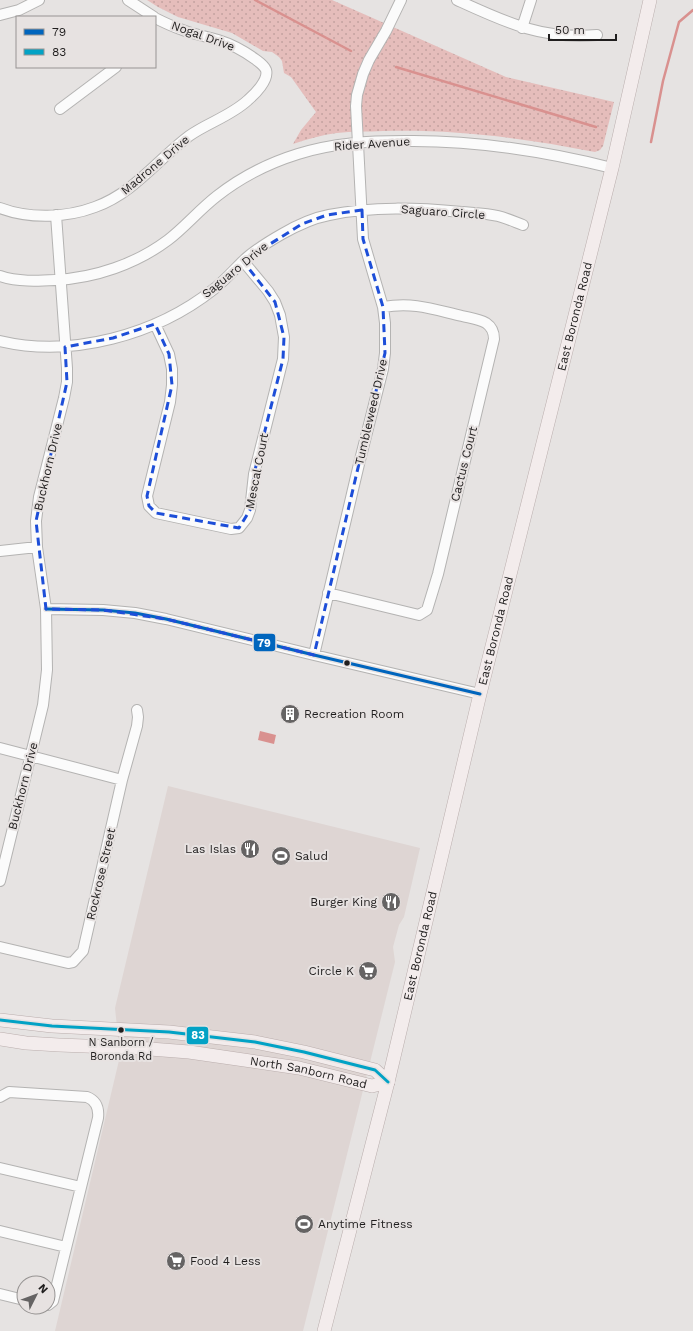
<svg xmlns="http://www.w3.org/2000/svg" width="693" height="1331" font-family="'Work Sans',sans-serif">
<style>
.built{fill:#ded5d3}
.park{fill:url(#park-dots)}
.water{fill:#d9918f}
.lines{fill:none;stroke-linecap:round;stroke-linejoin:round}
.stream{stroke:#d9918f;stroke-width:2.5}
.minor-casing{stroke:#b4b3b2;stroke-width:12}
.major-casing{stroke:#baaead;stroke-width:14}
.minor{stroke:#fbfbfb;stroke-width:10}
.major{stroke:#f3ecec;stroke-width:13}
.bus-1-casing{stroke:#e7e2e1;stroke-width:6}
.bus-2-casing{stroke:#e7e2e1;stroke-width:6}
.bus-1{stroke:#0065bd;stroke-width:3}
.bus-2{stroke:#02a2c5;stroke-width:3}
.marked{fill:none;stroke:#1d4ed8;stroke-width:3;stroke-dasharray:8 5;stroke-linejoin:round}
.bus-dot{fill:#201e1e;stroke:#e7e2e1;stroke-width:1.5}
.labels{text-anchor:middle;stroke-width:4;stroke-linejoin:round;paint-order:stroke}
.bus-label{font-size:11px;fill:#201e1e;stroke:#e7e2e1}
.street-label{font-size:12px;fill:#201e1e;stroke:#e7e2e1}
.poi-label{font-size:12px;fill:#201e1e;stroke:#e7e2e1;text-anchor:start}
.line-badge{stroke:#e7e2e1;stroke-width:1.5}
.badge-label{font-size:11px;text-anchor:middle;font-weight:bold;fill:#fff}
</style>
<defs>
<pattern id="park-dots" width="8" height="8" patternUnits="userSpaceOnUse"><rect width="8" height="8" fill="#e5bdbb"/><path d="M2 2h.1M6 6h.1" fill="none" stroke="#c4a2a0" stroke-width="1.8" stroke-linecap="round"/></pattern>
</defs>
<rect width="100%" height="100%" fill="#e6e3e2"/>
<path class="built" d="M168 786 420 848 404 917 399 925 393 947 395 962 303 1331H55L120 1056 115 1008Z"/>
<path class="park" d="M147 0H332L506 77 614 102 603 146 600 150 595 152C523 138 456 129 383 131 368 132 352 131 337 133 322 135 307 139 293 144L301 130 316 112 291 77 284 73 282 61 279 57 272 52 263 51 232 33 178 17 158 7Z"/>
<path class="water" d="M260 731 276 735 274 744 258 740Z"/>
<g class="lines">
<path class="stream" d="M255 0 351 51
M396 67 596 127
M651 142 663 81 679 22 693 10"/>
<g class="minor-casing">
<path id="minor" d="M128 0 154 17
M457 0C505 22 542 40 597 35
M0 15 19 10 39 0
M522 28 531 0
M60 109 116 67
M0 208C29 219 66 218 95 207 134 193 157 160 189 136 207 123 231 116 248 100 255 94 269 80 266 70 264 65 259 62 255 59 244 51 231 44 218 40 205 36 192 34 180 29 171 26 163 22 155 18
M0 276C17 282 38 281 55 280 95 278 136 264 168 240 185 227 199 210 217 196 241 177 269 163 298 154 333 143 368 141 405 141 475 140 544 151 612 168
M155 324 169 354 172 369V385L170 402 147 496 149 506 156 513 231 529 239 528 247 518 250 510 254 474 283 359 284 337 280 315 275 302 268 291 243 261
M0 341C72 358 156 335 214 289 224 281 233 271 242 262 253 251 268 242 282 234 296 226 313 218 329 215 373 206 418 208 462 212 473 213 486 213 498 216 506 218 515 222 523 225
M0 551 37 547
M328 593 419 615 427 610 438 574 494 339C494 332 492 327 486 323 479 319 470 318 462 316 432 309 414 302 383 307
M46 609 103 610 135 613 166 619 314 655 480 694
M314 655 359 464 383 369 385 353V323L383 307 363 239 356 106 357 95 363 74 369 60 386 31 401 0
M0 748 122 780
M0 881 43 705 47 670 46 609 37 547 36 521 39 497 64 398 67 382V368L56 215
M0 947 68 963 73 962 83 951 122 780 137 726 138 717 137 710
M0 1097 9 1092 87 1097C97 1101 99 1109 98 1118L53 1301 48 1305
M0 1168 81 1187
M0 1231 66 1247
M0 1294 24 1300"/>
</g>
<g class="major-casing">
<g id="major">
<path d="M0 1020 52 1026 169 1032 255 1042 304 1052 375 1070 388 1082"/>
<path id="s1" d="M0 1039 26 1043 59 1045 137 1048 189 1052 299 1068 372 1086 388 1082"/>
<path id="s2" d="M324 1331 388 1082 480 694 612 168 650 0"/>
</g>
</g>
<use href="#minor" class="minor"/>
<use href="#major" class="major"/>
<g class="bus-1-casing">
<path id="bus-1" d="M46 609 103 610 135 613 166 619 314 655 480 694"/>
</g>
<g class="bus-2-casing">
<path id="bus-2" d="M0 1020 52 1026 169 1032 255 1042 304 1052 375 1070 388 1082"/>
</g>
<use href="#bus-1" class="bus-1"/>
<use href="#bus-2" class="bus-2"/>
</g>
<path class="marked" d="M362 210 363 239 383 307 385 353 314 655 166 619 103 610 46 609 36 521 67 382 65 347 113 338 155 324 169 354 172 385 147 496 149 506 156 513 239 528 250 510 254 474 283 359 284 337 275 302 243 261 302 224 327 215Z"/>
<defs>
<g id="building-disc" transform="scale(1)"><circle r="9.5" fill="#656363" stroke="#e7e2e1"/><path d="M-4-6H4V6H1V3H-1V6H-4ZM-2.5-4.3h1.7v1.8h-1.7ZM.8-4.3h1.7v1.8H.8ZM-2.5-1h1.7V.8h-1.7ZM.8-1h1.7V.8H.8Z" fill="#fff"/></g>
<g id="restaurant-disc" transform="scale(1)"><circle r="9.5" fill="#656363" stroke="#e7e2e1"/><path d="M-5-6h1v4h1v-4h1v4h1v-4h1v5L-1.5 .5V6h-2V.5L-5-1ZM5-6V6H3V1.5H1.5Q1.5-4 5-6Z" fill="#fff"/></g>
<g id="stadium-disc" transform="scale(1)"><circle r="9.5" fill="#656363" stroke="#e7e2e1"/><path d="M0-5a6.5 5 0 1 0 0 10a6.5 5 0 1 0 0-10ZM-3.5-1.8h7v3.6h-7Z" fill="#fff"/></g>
<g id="supermarket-disc" transform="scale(1)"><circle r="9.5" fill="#656363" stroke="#e7e2e1"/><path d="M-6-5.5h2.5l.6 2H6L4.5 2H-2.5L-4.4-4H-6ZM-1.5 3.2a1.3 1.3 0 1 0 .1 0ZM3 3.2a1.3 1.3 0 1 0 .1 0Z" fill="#fff"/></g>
</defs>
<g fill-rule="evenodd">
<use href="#building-disc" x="290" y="714"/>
<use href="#restaurant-disc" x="250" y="849"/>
<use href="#stadium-disc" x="281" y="856"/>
<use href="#restaurant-disc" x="391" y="902"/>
<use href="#supermarket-disc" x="368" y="971"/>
<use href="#stadium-disc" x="304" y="1224"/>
<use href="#supermarket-disc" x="176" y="1261"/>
</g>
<g class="bus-dot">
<circle cx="347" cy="663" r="3.5"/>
<circle cx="121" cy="1030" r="3.5"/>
</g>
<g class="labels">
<g class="bus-label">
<text x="121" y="1046">N Sanborn /<tspan x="121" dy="14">Boronda Rd</tspan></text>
</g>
<g class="street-label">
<text transform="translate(203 36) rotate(20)" y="4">Nogal Drive</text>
<text transform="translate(372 144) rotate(-4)" y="4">Rider Avenue</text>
<text transform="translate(155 165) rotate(-40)" y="4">Madrone Drive</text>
<text transform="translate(443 212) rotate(4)" y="4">Saguaro Circle</text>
<text transform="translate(235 270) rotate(-39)" y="4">Saguaro Drive</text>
<text dy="4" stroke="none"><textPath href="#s2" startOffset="1045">East Boronda Road</textPath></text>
<text transform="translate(371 412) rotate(-77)" y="4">Tumbleweed Drive</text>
<text transform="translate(464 464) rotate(-76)" y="4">Cactus Court</text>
<text transform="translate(48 467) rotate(-77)" y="4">Buckhorn Drive</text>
<text transform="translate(257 471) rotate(-79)" y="4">Mescal Court</text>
<text dy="4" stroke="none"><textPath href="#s2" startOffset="721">East Boronda Road</textPath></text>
<text transform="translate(23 786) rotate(-76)" y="4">Buckhorn Drive</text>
<text transform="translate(101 874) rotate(-77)" y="4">Rockrose Street</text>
<text dy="4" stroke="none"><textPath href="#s2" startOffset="397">East Boronda Road</textPath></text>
<text dy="4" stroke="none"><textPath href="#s1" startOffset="311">North Sanborn Road</textPath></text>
</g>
<g class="poi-label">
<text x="304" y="718">Recreation Room</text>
<text x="236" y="853" text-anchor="end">Las Islas</text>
<text x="295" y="860">Salud</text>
<text x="377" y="906" text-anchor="end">Burger King</text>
<text x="354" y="975" text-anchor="end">Circle K</text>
<text x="318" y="1228">Anytime Fitness</text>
<text x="190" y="1265">Food 4 Less</text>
</g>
</g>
<g class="line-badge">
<rect x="253" y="633" width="23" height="19" rx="4" fill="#0065bd"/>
<rect x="186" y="1026" width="23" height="19" rx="4" fill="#02a2c5"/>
</g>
<g class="badge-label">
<text x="264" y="647">79</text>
<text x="198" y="1039">83</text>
</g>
<rect x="16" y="16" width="140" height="52" fill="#e7e2e1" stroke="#979493"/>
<rect x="24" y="29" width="20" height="6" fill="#0065bd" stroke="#979493"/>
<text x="52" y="36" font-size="12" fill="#201e1e">79</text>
<rect x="24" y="49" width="20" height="6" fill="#02a2c5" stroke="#979493"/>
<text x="52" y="56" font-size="12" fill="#201e1e">83</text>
<g transform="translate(36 1295) rotate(48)"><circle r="19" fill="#e7e2e1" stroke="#979493"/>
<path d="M0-3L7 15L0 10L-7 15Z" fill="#656363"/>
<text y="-6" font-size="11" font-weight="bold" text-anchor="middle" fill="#201e1e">N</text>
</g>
<path d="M549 34v6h67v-6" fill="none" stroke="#201e1e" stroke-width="2"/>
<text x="555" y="34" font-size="12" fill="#201e1e" stroke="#e7e2e1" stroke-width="3" paint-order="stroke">50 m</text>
</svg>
